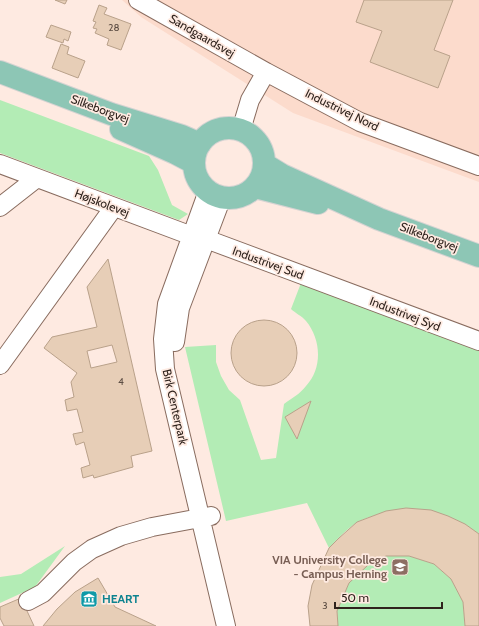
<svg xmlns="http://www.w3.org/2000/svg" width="479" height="626" font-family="Cabin,sans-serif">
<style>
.built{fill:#fcdbcc}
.green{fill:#b3ecb5}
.building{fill:#e7ceb7;stroke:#b9a18a;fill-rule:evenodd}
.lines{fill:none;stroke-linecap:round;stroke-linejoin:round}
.minor-casing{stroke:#896c5f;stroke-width:20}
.major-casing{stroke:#d5d3d2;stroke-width:24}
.minor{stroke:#fff;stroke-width:18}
.major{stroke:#8dc6b5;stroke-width:22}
.labels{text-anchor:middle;stroke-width:3.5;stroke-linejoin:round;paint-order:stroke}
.number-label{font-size:10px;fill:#5d4e44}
.street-label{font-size:12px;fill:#2f231d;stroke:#feeae1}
.education-label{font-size:12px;font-weight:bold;fill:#785e54;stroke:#feeae1;text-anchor:end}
.culture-label{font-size:12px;font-weight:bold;fill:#0d838f;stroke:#feeae1;text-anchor:start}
</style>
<rect width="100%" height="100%" fill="#feeae1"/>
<path class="built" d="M122 0H479V182L293 113 141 17Z"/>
<path class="green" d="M0 100 149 156 158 170 172 205 188 214 179 220 0 153Z
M301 283 479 351V534C446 510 412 501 373 516 367 518 360 520 356 523 346 530 337 539 329 548L307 503 226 521 185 347 216 345V362L221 376 229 390 240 400 261 460 276 458 284 404C292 398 300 394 306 386 323 368 321 339 306 321 302 316 295 313 291 309Z
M65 546 35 587 0 603V577L21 574Z
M386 556H409L434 564 451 579 463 602 465 626H338L337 611 349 583 368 565Z"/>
<path class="building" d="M55 0H67L65 4Z
M364 0H453L434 50 450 56 438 88 370 62 382 31 356 22Z
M99 5 107 8 104 14 131 24 121 50 107 45 109 39 95 33 97 29 93 28 96 22 93 21Z
M51 25 71 32 68 41 64 39 63 43 46 37Z
M61 44 69 47 67 54 85 61 78 78 52 68Z
M108 259 152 451 131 456 133 467 94 478 93 475 83 478 81 468 90 465 84 442 76 445 73 434 83 432 77 409 67 411 65 400 74 397 71 382 77 373 44 348 52 337 97 327 87 287ZM112 345 117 362 91 368 87 351Z
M231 353a33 33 0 1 1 66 0a33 33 0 1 1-66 0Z
M311 401 297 439 285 417Z
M406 508 431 510 448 516 465 524 479 534V626H465L463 602 451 579 434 564 409 556H386L368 565 349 583 337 611 338 626H310L308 606 312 585 329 548 339 538 357 522 386 511Z
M98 578 115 607 156 626H43L57 609 75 592Z
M21 598 34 626H4L0 618V607Z"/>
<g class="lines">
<g class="minor-casing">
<path id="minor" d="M138 0 266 72 360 122 479 166
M241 130 250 100 266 72
M0 164 192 236 206 239 479 341
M208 191 167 304 163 339 165 369 226 626
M0 207 37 178
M175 342 180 308 222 197
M0 365 114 207
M28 601 43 593 74 562 92 549 121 536 152 527 211 516"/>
</g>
<g class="major-casing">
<path id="major" d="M0 72 111 114 182 136 200 144
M194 163a35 35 0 1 1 70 0a35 35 0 1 1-70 0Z
M121 129 175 153 194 163
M264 164 282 175 379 219 479 256
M255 187 318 203"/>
</g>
<use href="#minor" class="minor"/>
<use href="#major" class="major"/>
</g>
<defs>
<g id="university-square" transform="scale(0.9)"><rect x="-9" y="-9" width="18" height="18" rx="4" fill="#8d6e63" stroke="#feeae1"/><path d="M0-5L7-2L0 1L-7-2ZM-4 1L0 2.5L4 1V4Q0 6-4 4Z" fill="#fff"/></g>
<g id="museum-square" transform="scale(0.9)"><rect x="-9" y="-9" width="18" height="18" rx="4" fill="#0f9aa8" stroke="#feeae1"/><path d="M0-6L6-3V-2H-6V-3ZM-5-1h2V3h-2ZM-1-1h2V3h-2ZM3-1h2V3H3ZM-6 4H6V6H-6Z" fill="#fff"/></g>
</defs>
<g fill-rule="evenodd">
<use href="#university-square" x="400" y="567"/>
<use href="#museum-square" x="89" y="599"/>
</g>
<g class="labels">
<g class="number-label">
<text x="114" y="31">28</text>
<text x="121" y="385">4</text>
<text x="325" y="609">3</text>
</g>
<g class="street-label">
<text transform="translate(202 36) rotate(30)" y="4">Sandgaardsvej</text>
<text transform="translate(100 109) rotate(20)" y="4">Silkeborgvej</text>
<text transform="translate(342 110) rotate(26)" y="4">Industrivej Nord</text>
<text transform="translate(102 203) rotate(21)" y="4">Højskolevej</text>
<text transform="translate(429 237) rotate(21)" y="4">Silkeborgvej</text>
<text transform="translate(268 263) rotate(20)" y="4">Industrivej Sud</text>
<text transform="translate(405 314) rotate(21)" y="4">Industrivej Syd</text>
<text transform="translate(175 407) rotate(77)" y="4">Birk Centerpark</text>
</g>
<g class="education-label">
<text x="387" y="564">VIA University College<tspan x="387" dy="14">- Campus Herning</tspan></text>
</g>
<g class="culture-label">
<text x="102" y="603">HEART</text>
</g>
</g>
<path d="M335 602v6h107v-6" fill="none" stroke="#2f231d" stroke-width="2"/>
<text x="341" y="602" font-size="12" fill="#2f231d" stroke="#feeae1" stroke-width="3" paint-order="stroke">50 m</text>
</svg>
